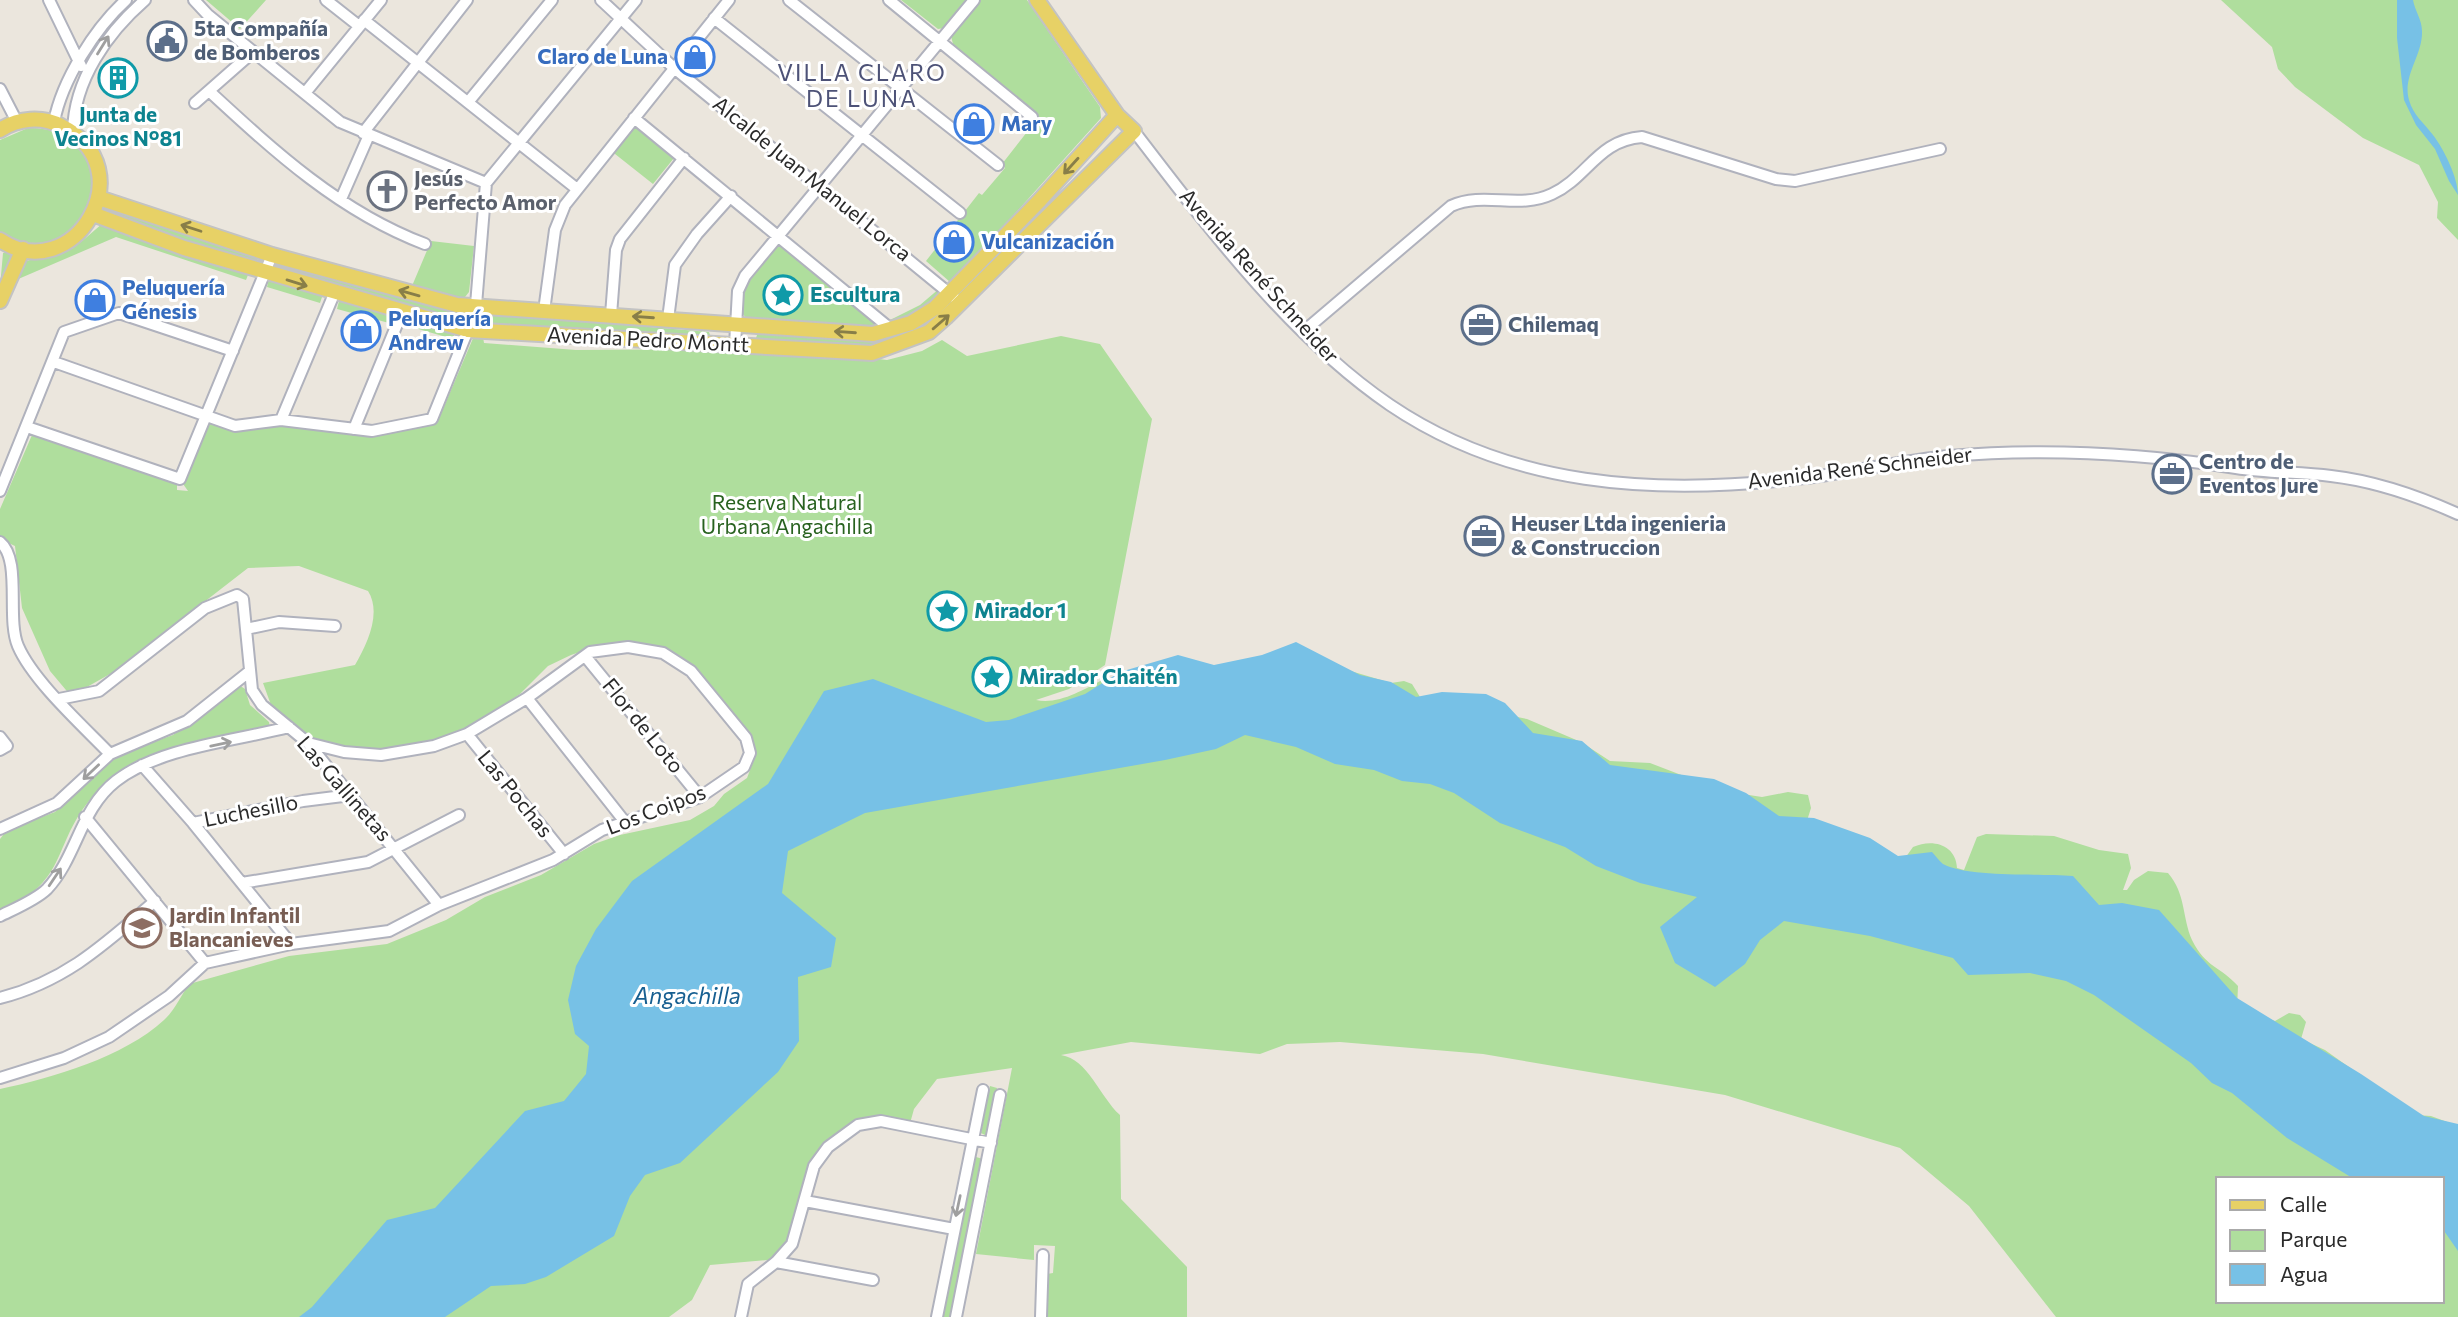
<svg xmlns="http://www.w3.org/2000/svg" width="2458" height="1317" font-family="Commissioner,sans-serif">
<style>
.education{fill:#ebe4cd}
.green{fill:#afde9d;fill-rule:evenodd}
.water{fill:#77c1e6}
.lines{fill:none;stroke-linecap:round;stroke-linejoin:round}
.minor-casing{stroke:#b0b2bd;stroke-width:14}
.major-casing{stroke:#c3c3c3;stroke-width:18}
.minor{stroke:#fff;stroke-width:10}
.major{stroke:#e7d166;stroke-width:14}
.oneway{stroke:#9f9f9f}
.oneway2{stroke:#887e48}
.labels{text-anchor:middle;stroke-width:6;stroke-linejoin:round;paint-order:stroke}
.service-label{font-size:21px;font-weight:bold;fill:#4e5e75;stroke:#fff;text-anchor:start}
.shop-label{font-size:21px;font-weight:bold;fill:#366cbe;stroke:#fff;text-anchor:start}
.culture-label{font-size:21px;font-weight:bold;fill:#0d838f;stroke:#fff;text-anchor:start}
.worship-label{font-size:21px;font-weight:bold;fill:#5b616d;stroke:#fff;text-anchor:start}
.street-label{font-size:21px;fill:#2a2a2a;stroke:#fff}
.park-label{font-size:21px;fill:#28621f;stroke:#fff}
.education-label{font-size:21px;font-weight:bold;fill:#785e54;stroke:#fff;text-anchor:start}
.neighbourhood-label{font-size:23px;letter-spacing:2px;fill:#4d5277;stroke:#fff}
.water-label{font-size:23px;font-style:italic;fill:#175f91;stroke:#fff}
</style>
<rect width="100%" height="100%" fill="#ebe6dd"/>
<path class="education" d="M146 915 156 926 138 941 129 930Z"/>
<path class="green" d="M206 0H266L240 29Z
M901 0H968L945 28 938 29Z
M980 0H1027L1100 107 1101 118 957 278 950 282 926 261 979 193 982 195 1005 168 1002 164 1038 118 953 44 951 36Z
M2221 0H2458V240L2437 218 2438 202 2419 165 2363 138 2295 87 2278 69 2272 47Z
M632 123 673 154 674 158 653 184 610 150Z
M28 128C146 127 80 294 0 232V140Z
M104 205 258 257 257 261 184 243 100 212Z
M103 223 248 275 246 280 116 237 16 280 24 262 81 242Z
M781 240 882 321 880 328 747 319 742 313 745 287Z
M431 241 474 246 469 292 465 297 455 299 412 286Z
M12 251 17 254 0 287 3 253Z
M289 266 460 311 709 332 711 338 466 324 284 274V267Z
M269 279 323 294 320 303 267 287Z
M940 288 943 292 940 301 900 323 890 320 920 305Z
M339 301 391 315 389 323 337 309Z
M940 311 943 313 926 326 871 347 756 338 758 332C821 337 887 353 940 311Z
M403 319 455 332 453 339 401 324Z
M474 336 483 337 484 343 576 350 738 349 826 353 887 360 922 351 942 340 967 356 1061 336 1100 344 1152 419 1105 665 1069 689 1036 700C1058 705 1083 690 1102 680L1344 669 1391 683 1404 681 1412 684 1420 697 1527 719 1581 742 1610 761 1650 763 1723 791 1762 797 1788 792 1808 795 1811 808 1805 827 1903 861 1913 847C1933 838 1956 845 1957 868L1964 870 1977 837 1986 834 2054 836 2099 850 2128 854 2131 868 2123 890H2127L2134 880 2148 871 2168 873C2186 894 2182 917 2192 940 2206 968 2220 966 2238 986L2237 1009 2275 1021 2289 1013 2300 1015 2306 1022 2301 1039 2325 1050 2416 1115 2431 1116 2458 1126V1317H2056L1969 1206 1900 1148 1725 1095 1483 1054 1340 1042 1287 1044 1260 1054 1131 1042 1061 1055C1088 1059 1100 1097 1120 1115L1121 1199 1187 1267V1317H1047V1274L1053 1273 1055 1246 1034 1245V1260L976 1254 1012 1068 937 1079 914 1109 909 1127 882 1123 854 1130 813 1165 801 1189 797 1228 778 1259 710 1265 692 1300 669 1317H0V1089C52 1078 124 1057 164 1020 174 1011 181 996 189 984L289 956 387 944 446 920 485 897 541 875 594 844 620 835 690 820 714 806 724 794 747 778 755 757 754 746 737 721 681 665 644 651 589 649 571 655 548 666 520 694 478 723 425 743 382 751 316 742 271 705 263 683 355 665C367 644 382 613 368 591L299 566 248 568 159 637 133 661 71 696 50 671 22 608 15 546 0 539V509L32 435 177 484V490L188 491 181 481 206 424 212 421 276 423 375 435 437 423ZM2218 1179H2442V1301H2218Z
M239 685 245 689 250 705 269 722 270 728C208 742 132 748 89 801 52 847 67 884 0 910V839L7 830 55 812 114 756 173 735Z
M990 1086 997 1088 987 1136 981 1133Z
M976 1157 983 1159 950 1317H942Z"/>
<path class="water" d="M2397 0H2413C2415 11 2422 20 2422 31 2423 55 2402 76 2409 100 2413 115 2424 123 2433 135 2444 149 2458 178 2458 195L2449 181 2435 149 2416 125 2404 100 2397 38Z
M1296 642 1360 675 1391 682 1416 697 1442 692 1486 694 1505 703 1533 733 1582 741 1610 765 1714 779 1746 793 1779 816 1814 818 1870 838 1898 856 1932 852C1935 855 1939 861 1943 864 1969 878 2040 873 2073 876L2099 905 2122 903 2159 910 2237 998 2361 1074 2424 1116 2458 1124V1251L2442 1228V1179H2354L2287 1138 2232 1093 2212 1083 2191 1063 2094 995 2066 981 2030 973 1968 975 1953 958 1870 936 1784 921 1760 940 1745 964 1715 987 1675 963 1660 927 1697 897 1640 883 1596 866 1565 847 1500 823 1454 793 1430 784 1402 781 1374 770 1335 764 1296 747 1245 735 1216 749 1165 760 865 813 788 851 782 893 836 938 831 967 798 977 799 1041 778 1072 680 1163 645 1175 630 1196 614 1236 546 1277 525 1284 491 1286 445 1317H299L312 1307 387 1220 435 1208 525 1111 564 1101 586 1074 589 1046 575 1034 568 1000 576 966 596 929 632 881 768 784 824 691 873 679 986 722 1009 720 1085 694 1120 672 1178 655 1214 665 1262 655Z"/>
<g class="lines">
<g class="minor-casing">
<path id="minor" d="M49 0 81 66
M194 0 208 15 340 122 486 183
M326 0 359 26
M601 0 674 68 955 298
M789 0 998 165
M889 0 1032 117
M714 18 960 213
M364 20 577 189
M0 89 17 122
M209 91C274 151 340 212 425 244
M305 93 381 0
M469 101 552 0
M195 103 253 52
M634 118 892 330
M54 122C62 80 95 28 126 0
M1134 131C1207 226 1290 337 1390 405 1511 487 1654 495 1795 479 1847 474 1897 461 1949 456 2045 448 2140 453 2236 468 2267 473 2300 472 2331 476 2375 481 2418 496 2458 514
M73 132C74 80 107 33 145 0
M363 133 467 0
M341 199 369 135
M476 305 486 183 636 0
M544 311 555 230 565 205 729 0
M611 315 616 250 620 239 684 158
M668 319 675 265 697 234 731 196
M1304 331 1451 206C1485 191 1518 210 1552 194 1587 178 1598 140 1642 137L1776 179 1795 181 1940 149
M735 345 738 291 745 276 974 0
M54 362 235 426 281 420 372 431 432 419 468 330
M281 420 334 294
M27 427 180 479 272 255
M354 429 402 312
M0 491 64 332 119 313 233 351
M0 542C22 560 6 618 18 646 33 681 83 726 110 754
M246 629 279 622 335 626
M585 656 700 797
M527 698 625 822
M59 699 99 691 205 608 237 595 243 599 252 690 262 705 308 743 439 905
M467 734 564 854
M0 737 7 746 0 750
M142 765 193 823 291 944
M85 817 205 963
M193 823 303 801 351 795
M0 829 57 803 110 754 187 721 250 671
M242 883 368 862 459 815
M0 916C14 909 36 900 47 889 77 857 80 809 116 781 160 747 235 741 289 727
M0 998C66 981 105 944 155 901
M0 1078 64 1058 109 1037 169 996 205 963 291 944 389 931 439 905 553 860 602 830 700 797 744 767 750 753 746 738 691 671 663 653 628 647 590 652 527 698 467 734 434 746 381 755 344 752 308 743
M805 1201 954 1229
M776 1262 873 1280
M741 1317 748 1284 776 1262 792 1244 814 1166 828 1147 858 1125 881 1121 991 1143
M937 1317 983 1090
M956 1317 1000 1095
M1041 1317 1043 1255"/>
</g>
<g class="major-casing">
<path id="major" d="M0 130C18 118 42 116 61 126 147 168 73 289 0 240
M99 198 272 255 457 305 873 334 911 323 935 308 1040 200 1117 115
M93 214 184 248 468 330 872 353 929 332 946 317 1134 131 1117 115 1037 0
M0 301 23 249"/>
</g>
<use href="#minor" class="minor"/>
<use href="#major" class="major"/>
</g>
<defs><path id="oneway-shaft" d="M-6 0H5M1.5-3L5.5 0L1.5 3" fill="none" stroke-width="1.6" stroke-linecap="round" stroke-linejoin="round" transform="scale(1.75)"/></defs>
<g class="oneway">
<use href="#oneway-shaft" transform="translate(103 45) rotate(-58)"/>
<use href="#oneway-shaft" transform="translate(221 744) rotate(-12)"/>
<use href="#oneway-shaft" transform="translate(91 772) rotate(137)"/>
<use href="#oneway-shaft" transform="translate(55 877) rotate(-56)"/>
<use href="#oneway-shaft" transform="translate(958 1206) rotate(102)"/>
</g>
<g class="oneway2">
<use href="#oneway-shaft" transform="translate(1071 166) rotate(132)"/>
<use href="#oneway-shaft" transform="translate(191 228) rotate(-162)"/>
<use href="#oneway-shaft" transform="translate(297 283) rotate(17)"/>
<use href="#oneway-shaft" transform="translate(409 293) rotate(-164)"/>
<use href="#oneway-shaft" transform="translate(643 317) rotate(-176)"/>
<use href="#oneway-shaft" transform="translate(941 322) rotate(-41)"/>
<use href="#oneway-shaft" transform="translate(845 332) rotate(-176)"/>
</g>
<defs>
<g id="civic-ring" transform="scale(2.0125)"><circle r="9.5" fill="#fff" stroke="#5c6f8a" stroke-width="1.5"/><path d="M-.6-6.5H3V-4.5H.6V-3L4-1V1h2V6H-6V1h2V-1L-.6-3ZM-1.2 2.5V6h2.4V2.5Z" fill="#5c6f8a"/></g>
<g id="shop-ring" transform="scale(2.0125)"><circle r="9.5" fill="#fff" stroke="#3f7fe0" stroke-width="1.5"/><path d="M-5-2.5h2.3a2.7 3.5 0 0 1 5.4 0H5L5.5 6h-11ZM-1.5-2.5h3a1.5 2.3 0 0 0-3 0Z" fill="#3f7fe0"/></g>
<g id="building-ring" transform="scale(2.0125)"><circle r="9.5" fill="#fff" stroke="#0f9aa8" stroke-width="1.5"/><path d="M-4-6H4V6H1V3H-1V6H-4ZM-2.5-4.3h1.7v1.8h-1.7ZM.8-4.3h1.7v1.8H.8ZM-2.5-1h1.7V.8h-1.7ZM.8-1h1.7V.8H.8Z" fill="#0f9aa8"/></g>
<g id="church-ring" transform="scale(2.0125)"><circle r="9.5" fill="#fff" stroke="#6b7280" stroke-width="1.5"/><path d="M-1.2-6h2.4v3.5h3.3v2.4h-3.3V6h-2.4V-.1h-3.3v-2.4h3.3Z" fill="#6b7280"/></g>
<g id="sight-ring" transform="scale(2.0125)"><circle r="9.5" fill="#fff" stroke="#0f9aa8" stroke-width="1.5"/><path d="M0-6L1.8-2.2L6-1.7L2.9 1.2L3.7 5.4L0 3.3L-3.7 5.4L-2.9 1.2L-6-1.7L-1.8-2.2Z" fill="#0f9aa8"/></g>
<g id="office-ring" transform="scale(2.0125)"><circle r="9.5" fill="#fff" stroke="#5c6f8a" stroke-width="1.5"/><path d="M-6-3h4V-5.5h4V-3h4V5H-6ZM-1-4.5V-3h2v-1.5ZM-6 0V1H6V0Z" fill="#5c6f8a"/></g>
<g id="school-ring" transform="scale(2.0125)"><circle r="9.5" fill="#fff" stroke="#8d6e63" stroke-width="1.5"/><path d="M0-5L7-2L0 1L-7-2ZM-4 1L0 2.5L4 1V4Q0 6-4 4Z" fill="#8d6e63"/></g>
</defs>
<g fill-rule="evenodd">
<use href="#civic-ring" x="167" y="41"/>
<use href="#shop-ring" x="695" y="57"/>
<use href="#building-ring" x="118" y="78"/>
<use href="#shop-ring" x="974" y="124"/>
<use href="#church-ring" x="387" y="191"/>
<use href="#shop-ring" x="954" y="242"/>
<use href="#sight-ring" x="783" y="295"/>
<use href="#shop-ring" x="95" y="300"/>
<use href="#office-ring" x="1481" y="325"/>
<use href="#shop-ring" x="361" y="331"/>
<use href="#office-ring" x="2172" y="474"/>
<use href="#office-ring" x="1484" y="536"/>
<use href="#sight-ring" x="947" y="611"/>
<use href="#sight-ring" x="992" y="677"/>
<use href="#school-ring" x="142" y="928"/>
</g>
<g class="labels">
<g class="service-label">
<text x="194" y="36">5ta Compañía<tspan x="194" dy="24">de Bomberos</tspan></text>
<text x="1508" y="332">Chilemaq</text>
<text x="2199" y="469">Centro de<tspan x="2199" dy="24">Eventos Jure</tspan></text>
<text x="1511" y="531">Heuser Ltda ingenieria<tspan x="1511" dy="24">&amp; Construccion</tspan></text>
</g>
<g class="shop-label">
<text x="668" y="64" text-anchor="end">Claro de Luna</text>
<text x="1001" y="131">Mary</text>
<text x="981" y="249">Vulcanización</text>
<text x="122" y="295">Peluquería<tspan x="122" dy="24">Génesis</tspan></text>
<text x="388" y="326">Peluquería<tspan x="388" dy="24">Andrew</tspan></text>
</g>
<g class="culture-label">
<text x="118" y="122" text-anchor="middle">Junta de<tspan x="118" dy="24">Vecinos N°81</tspan></text>
<text x="810" y="302">Escultura</text>
<text x="974" y="618">Mirador 1</text>
<text x="1019" y="684">Mirador Chaitén</text>
</g>
<g class="worship-label">
<text x="414" y="186">Jesús<tspan x="414" dy="24">Perfecto Amor</tspan></text>
</g>
<g class="street-label">
<text transform="translate(812 179) rotate(39)" y="7">Alcalde Juan Manuel Lorca</text>
<text transform="translate(1259 276) rotate(48)" y="7">Avenida René Schneider</text>
<text transform="translate(648 340) rotate(3)" y="7">Avenida Pedro Montt</text>
<text transform="translate(1860 468) rotate(-7)" y="7">Avenida René Schneider</text>
<text transform="translate(643 726) rotate(51)" y="7">Flor de Loto</text>
<text transform="translate(344 789) rotate(49)" y="7">Las Gallinetas</text>
<text transform="translate(515 794) rotate(51)" y="7">Las Pochas</text>
<text transform="translate(656 810) rotate(-21)" y="7">Los Coipos</text>
<text transform="translate(251 811) rotate(-11)" y="7">Luchesillo</text>
</g>
<g class="park-label">
<text x="787" y="510">Reserva Natural<tspan x="787" dy="24">Urbana Angachilla</tspan></text>
</g>
<g class="education-label">
<text x="169" y="923">Jardin Infantil<tspan x="169" dy="24">Blancanieves</tspan></text>
</g>
<g class="neighbourhood-label">
<text x="862" y="81">VILLA CLARO<tspan x="862" dy="26">DE LUNA</tspan></text>
</g>
<g class="water-label">
<text x="687" y="1004">Angachilla</text>
</g>
</g>
<rect x="2216" y="1177" width="228" height="126" fill="#ffffff" stroke="#aaaaaa" stroke-width="2"/>
<rect x="2230" y="1200" width="35" height="10" fill="#e7d166" stroke="#aaaaaa" stroke-width="2"/>
<text x="2280" y="1212" font-size="21" fill="#2a2a2a">Calle</text>
<rect x="2230" y="1230" width="35" height="21" fill="#afde9d" stroke="#aaaaaa" stroke-width="2"/>
<text x="2280" y="1247" font-size="21" fill="#2a2a2a">Parque</text>
<rect x="2230" y="1264" width="35" height="21" fill="#77c1e6" stroke="#aaaaaa" stroke-width="2"/>
<text x="2280" y="1282" font-size="21" fill="#2a2a2a">Agua</text>
</svg>
